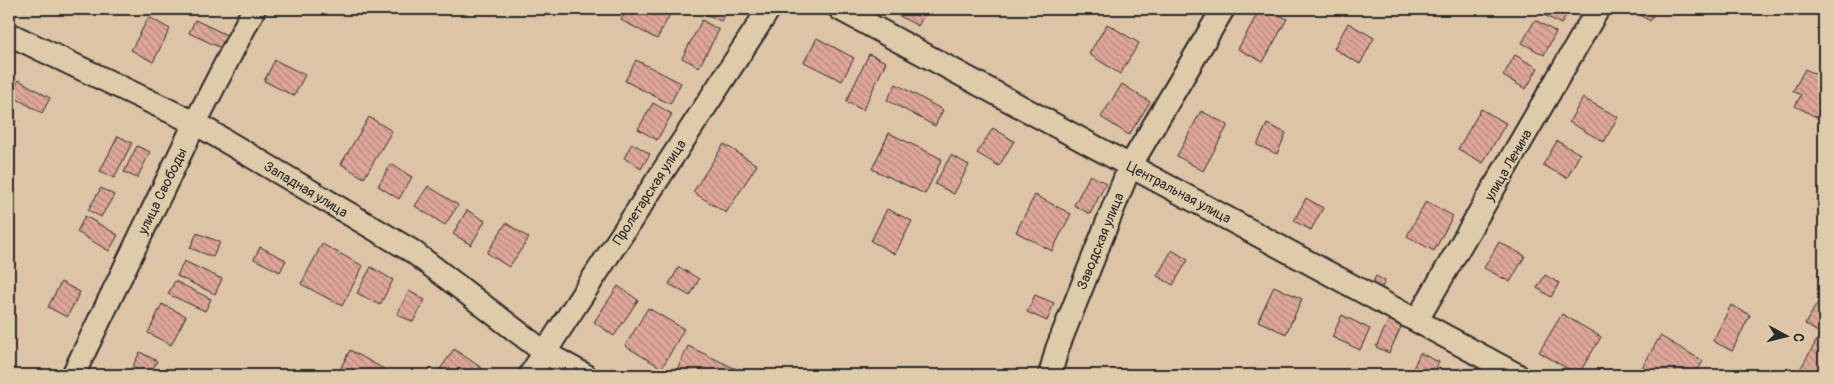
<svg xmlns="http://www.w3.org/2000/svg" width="1833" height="384" font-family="Pangolin,sans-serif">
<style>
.building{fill:url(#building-back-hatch);stroke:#2b2b2b}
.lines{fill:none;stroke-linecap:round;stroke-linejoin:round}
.street-casing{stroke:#2b2b2b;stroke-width:26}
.street{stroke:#decba9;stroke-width:22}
.labels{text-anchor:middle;stroke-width:4;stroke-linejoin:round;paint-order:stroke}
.street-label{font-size:14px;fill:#2b2b2b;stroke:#decba9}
</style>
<defs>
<pattern id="building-back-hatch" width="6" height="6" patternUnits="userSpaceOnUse" patternTransform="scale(1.25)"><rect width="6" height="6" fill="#dfa79a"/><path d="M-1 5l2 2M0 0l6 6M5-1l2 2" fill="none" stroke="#b5887e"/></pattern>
</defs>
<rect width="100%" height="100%" fill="#dec4a6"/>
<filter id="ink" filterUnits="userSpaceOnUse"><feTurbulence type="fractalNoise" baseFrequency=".02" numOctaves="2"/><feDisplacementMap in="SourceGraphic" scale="10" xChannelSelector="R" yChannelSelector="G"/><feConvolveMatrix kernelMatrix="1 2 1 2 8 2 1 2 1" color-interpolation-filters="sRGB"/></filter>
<g filter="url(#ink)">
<path class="building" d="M627 9H673L657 39 621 20Z
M705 9H727L721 21 703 13Z
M887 9H912L924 15 918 26Z
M1260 9H1268L1287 19 1263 62 1238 49Z
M1541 9H1570L1561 24 1539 12Z
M1630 9H1656L1650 21Z
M149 17 170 29 153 62 131 50Z
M195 20 227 35 221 48 189 33Z
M702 20 719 30 699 67 682 58Z
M1535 20 1556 32 1544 55 1522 43Z
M1348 23 1374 38 1360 64 1334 49Z
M1107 24 1139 43 1120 74 1089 54Z
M817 38 854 58 842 81 804 62Z
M869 54 886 62 863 110 846 102Z
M1515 55 1538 68 1526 89 1503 76Z
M275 60 305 75 294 96 264 81Z
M636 60 681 83 670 104 625 81Z
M1823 64 1824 65V121L1795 106 1801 95 1793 91 1805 69 1817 75Z
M19 80 50 98 42 113 10 95Z
M896 84 943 110 935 126 887 100Z
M1122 84 1150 102 1129 135 1101 117Z
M1583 98 1618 117 1604 142 1569 122Z
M653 103 672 114 657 140 638 129Z
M1481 109 1506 123 1483 163 1458 149Z
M1201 111 1228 125 1203 171 1177 156Z
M369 117 392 131 364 178 341 164Z
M1267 124 1286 133 1277 154 1257 145Z
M993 128 1014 141 999 166 977 153Z
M889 133 942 159 925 194 872 169Z
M118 136 132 143 114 178 100 171Z
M1557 141 1580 154 1567 178 1543 165Z
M632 143 650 154 641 169 624 158Z
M724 144 757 165 726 213 693 192Z
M137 146 150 152 137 178 124 172Z
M951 155 969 165 954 194 935 184Z
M391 164 412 177 399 199 378 186Z
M1090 175 1106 183 1090 214 1074 205Z
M428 186 458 205 445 225 415 206Z
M101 188 114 195 101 217 88 210Z
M1035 195 1071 214 1052 251 1016 232Z
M1306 198 1323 208 1311 230 1294 221Z
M1426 201 1453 216 1434 251 1407 236Z
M887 209 912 221 895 254 871 241Z
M467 210 485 221 471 245 453 234Z
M85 216 118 235 109 251 77 232Z
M506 223 529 238 509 267 487 253Z
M197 233 220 242 213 257 190 248Z
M1499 242 1525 256 1510 282 1484 268Z
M322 244 363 266 342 306 301 284Z
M260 247 286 260 280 272 254 259Z
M1172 250 1188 260 1173 285 1157 276Z
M184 261 222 279 215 294 177 276Z
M371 267 393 280 380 305 357 293Z
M679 267 699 279 690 296 669 284Z
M1545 275 1559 283 1551 297 1537 288Z
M1376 276 1385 281 1381 289 1372 284Z
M175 281 211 299 205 311 168 294Z
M61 282 80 292 67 317 48 307Z
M618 286 638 300 614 336 594 322Z
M1274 286 1302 299 1286 334 1258 321Z
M409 291 425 300 413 322 397 314Z
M1824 292V336L1805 324Z
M1035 295 1054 303 1047 321 1027 312Z
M162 304 186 316 171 345 148 333Z
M1731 305 1750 315 1732 351 1713 341Z
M648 308 684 329 662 368 625 346Z
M1562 314 1601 337 1578 375 1539 352Z
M1342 315 1370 329 1360 350 1332 337Z
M1389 319 1402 325 1389 353 1376 347Z
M1660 336 1703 361 1695 375H1642L1639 373Z
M1817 340 1824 344V375H1807L1799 371Z
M688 346 738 370 736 375 675 374Z
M454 349 483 369 478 375H436Z
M350 350 384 369 381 375H337Z
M140 352 157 361 150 375H137L130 372Z
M1420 353 1439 362 1433 375H1410Z"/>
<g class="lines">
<g class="street-casing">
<path id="street" d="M840 9 1517 375
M9 34 195 123 412 251 544 352 585 375
M1417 320 1598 9
M73 375 195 123 254 9
M530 375 769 9
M1050 375 1057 349 1130 166 1223 9"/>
</g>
<use href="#street" class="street"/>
</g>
</g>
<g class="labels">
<g class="street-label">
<text transform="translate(1508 165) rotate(-60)" y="5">улица Ленина</text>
<text transform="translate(306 189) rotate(31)" y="5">Западная улица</text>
<text transform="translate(162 191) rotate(-64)" y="5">улица Свободы</text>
<text transform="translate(649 192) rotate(-57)" y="5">Пролетарская улица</text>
<text transform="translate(1179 192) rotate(28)" y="5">Центральная улица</text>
<text transform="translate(1100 241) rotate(-68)" y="5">Заводская улица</text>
</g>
</g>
<rect width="1833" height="384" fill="none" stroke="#decba9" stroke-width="30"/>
<rect x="15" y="15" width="1803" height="354" fill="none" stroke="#2b2b2b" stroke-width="2" filter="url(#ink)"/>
<g transform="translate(1786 336) rotate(97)" stroke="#decba9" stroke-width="4" paint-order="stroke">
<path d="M0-4L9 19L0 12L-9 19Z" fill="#2b2b2b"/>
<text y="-8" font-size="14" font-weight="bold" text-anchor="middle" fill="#2b2b2b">С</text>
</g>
</svg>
